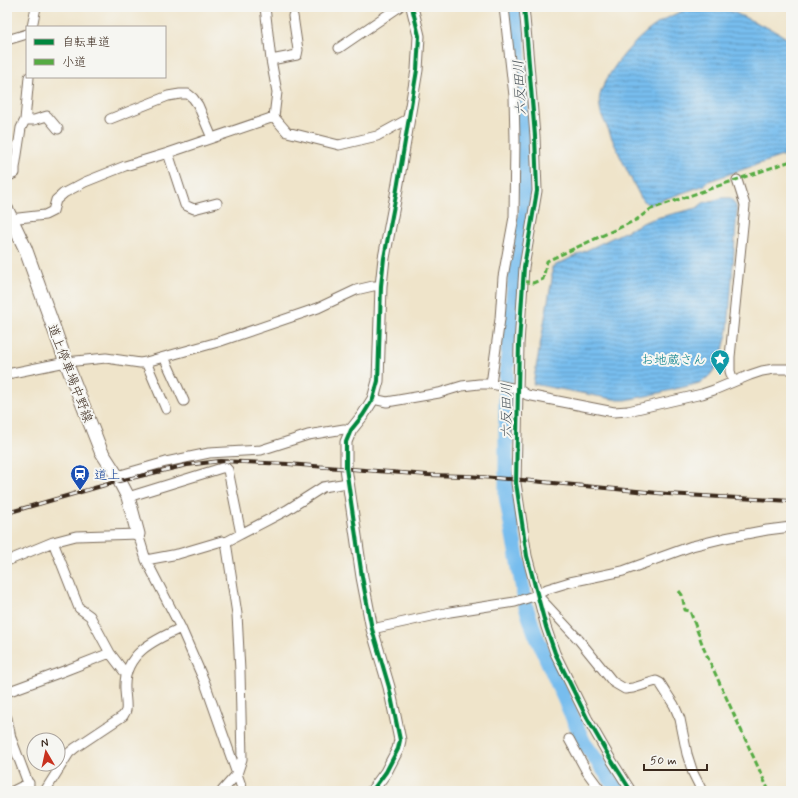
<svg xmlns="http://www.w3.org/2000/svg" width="798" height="798" font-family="Mynerve,'Klee One',sans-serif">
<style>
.water{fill:url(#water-rules);stroke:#597486}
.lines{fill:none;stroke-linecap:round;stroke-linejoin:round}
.river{stroke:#77bdee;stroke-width:15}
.minor-casing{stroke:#7a6b5a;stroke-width:11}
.tertiary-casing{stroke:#7a6b5a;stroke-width:13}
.secondary-casing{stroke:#7a6b5a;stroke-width:15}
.minor{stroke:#fff;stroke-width:9}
.tertiary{stroke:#fff;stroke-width:11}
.secondary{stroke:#fff;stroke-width:13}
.rail-casing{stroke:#3b2a1e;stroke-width:4}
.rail{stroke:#f6f6f2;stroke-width:2.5;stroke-dasharray:8;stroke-linecap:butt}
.quiet{stroke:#55ab43;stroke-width:3;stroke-dasharray:6 3;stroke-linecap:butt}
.cycleway-casing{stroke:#f6f6f2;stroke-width:6}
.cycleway{stroke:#00873e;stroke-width:4}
.labels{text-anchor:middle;stroke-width:4;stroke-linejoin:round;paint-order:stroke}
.culture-label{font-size:13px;fill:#0d838f;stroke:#f6f6f2;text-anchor:end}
.street-label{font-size:13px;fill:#3b2a1e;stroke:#f6f6f2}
.transit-label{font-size:13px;fill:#164399;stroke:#f6f6f2;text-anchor:start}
.water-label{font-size:14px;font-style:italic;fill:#4d565c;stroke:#f6f6f2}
</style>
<defs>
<pattern id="water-rules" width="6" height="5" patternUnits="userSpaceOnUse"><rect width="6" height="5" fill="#77bdee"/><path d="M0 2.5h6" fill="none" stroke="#639ac0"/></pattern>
</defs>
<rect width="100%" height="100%" fill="#f6f6f2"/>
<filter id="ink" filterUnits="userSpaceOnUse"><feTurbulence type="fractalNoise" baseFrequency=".025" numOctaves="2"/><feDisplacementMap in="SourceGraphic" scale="8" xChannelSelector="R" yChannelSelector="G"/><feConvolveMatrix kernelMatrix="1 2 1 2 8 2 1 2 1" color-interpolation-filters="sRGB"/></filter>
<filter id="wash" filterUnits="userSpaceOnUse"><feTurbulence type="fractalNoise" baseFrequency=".012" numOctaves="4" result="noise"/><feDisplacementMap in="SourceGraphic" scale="16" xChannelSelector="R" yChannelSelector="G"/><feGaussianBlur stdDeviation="0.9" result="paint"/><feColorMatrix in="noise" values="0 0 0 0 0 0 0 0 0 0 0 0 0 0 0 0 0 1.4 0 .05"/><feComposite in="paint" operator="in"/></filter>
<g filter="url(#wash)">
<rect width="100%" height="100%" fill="#efe4ca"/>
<path class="water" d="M692 7H721L724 8 777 32 791 41V153L706 182 705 185 648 205 641 198C629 175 617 151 607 127 604 120 600 114 600 107 599 103 599 98 600 95 606 73 631 44 649 30 661 20 677 13 692 7Z
M722 198H731L736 206 737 212 728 330 720 362 710 375 706 379 699 383 692 385 651 395 626 400H618L533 384 552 279V267L647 221 660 217 697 208 703 203Z"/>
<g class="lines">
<path class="river" d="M515 7 517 21 526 209 514 285 506 379V496L526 607 535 633 584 743 619 791"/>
</g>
</g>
<g filter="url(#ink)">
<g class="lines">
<g class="minor-casing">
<path id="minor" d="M265 7 271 60 277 92 274 117 287 132 339 145 377 136 408 119
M524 7 527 40 535 136 537 191 524 267 519 344 516 483 527 556 546 627 555 653 587 718 610 758 631 791
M32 27 36 7
M7 40 27 34
M339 48 399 7
M271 60 297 55 298 50 293 16
M110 119 168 96 180 94H188L193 98 198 105 212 138
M25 120H34L47 116 58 129
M168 153 185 205 194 209 217 203
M7 177 15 173V168L21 128 25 120 29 77
M10 219 45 215 53 211 56 200 64 193 85 182 125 166 168 153 274 117
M164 357 184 401
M146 362 166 409
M7 374 66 362 106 358 140 363 146 362 218 342 318 308 356 290 373 286H381
M733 381 730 371V357L745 205 737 180
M491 384 500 319 503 277 514 217 515 140 514 96 504 7
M373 399 387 402 439 393 462 386 479 384H491L518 389 527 395 614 412 628 411 702 394 714 390 750 375 762 371 774 369H791
M117 476 166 462 209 453 261 450 308 435 344 429 351 430
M128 497 225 467 228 470 241 534 226 542 237 614 240 671 242 759 237 774 222 791
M241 534 287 510 323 487 348 483
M53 542 79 608 90 616 110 653 126 674
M146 560 178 554 222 541 226 542
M7 561 53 542 76 536 138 534 146 560 181 628 205 683 243 791
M538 596 579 640 613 682 625 689 633 688 656 681 660 683 674 705 680 719 687 754 693 773 702 791
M372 629 450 612 515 602 537 595 547 589 570 582 623 571 692 546 725 538 767 530 791 527
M7 692 64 671 110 653
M7 718 11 738 31 791
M569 739 587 772 601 791
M13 791 29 783
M45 791 69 753 75 748 123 716C124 714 126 712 126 710 127 706 125 694 125 689 123 654 154 640 181 628"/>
</g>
<g class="tertiary-casing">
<path id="tertiary" d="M372 791 386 772 398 749 400 740 389 687 372 629 362 577 346 468V442L351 430 363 415 373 399 378 381 381 286 384 258 396 195 417 70 419 36 412 7"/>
</g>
<g class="secondary-casing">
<path id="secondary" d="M7 210 25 248 66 362 101 451 117 476 128 497 138 534"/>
</g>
<use href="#minor" class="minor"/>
<use href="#tertiary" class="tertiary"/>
<use href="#secondary" class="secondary"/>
<g class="rail-casing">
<path id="rail" d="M7 513 119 481 187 465 220 461 288 464 428 475 467 476 522 480 668 494 791 501"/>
</g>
<use href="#rail" class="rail"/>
<path class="quiet" d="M523 281 533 283 543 279 547 261 636 220 651 209 791 161
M679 591 682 595 685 610 690 611 704 649 769 791"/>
<g class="cycleway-casing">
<path id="cycleway" d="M524 7 527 40 535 136 537 191 524 267 519 344 516 483 527 556 546 627 555 653 587 718 610 758 631 791
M372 791 386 772 398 749 400 740 389 687 372 629 362 577 346 468V442L351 430 363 415 373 399 378 381 381 286 384 258 396 195 417 70 419 36 412 7"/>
</g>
<use href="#cycleway" class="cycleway"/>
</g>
</g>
<defs>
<g id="sight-pin" transform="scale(1)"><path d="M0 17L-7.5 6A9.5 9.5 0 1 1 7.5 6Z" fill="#0f9aa8" stroke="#f6f6f2"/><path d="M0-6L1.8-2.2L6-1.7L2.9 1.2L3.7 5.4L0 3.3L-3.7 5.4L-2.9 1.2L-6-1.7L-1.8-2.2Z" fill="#fff"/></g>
<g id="station-pin" transform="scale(1)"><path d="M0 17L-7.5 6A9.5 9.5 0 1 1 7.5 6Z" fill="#1a4fb4" stroke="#f6f6f2"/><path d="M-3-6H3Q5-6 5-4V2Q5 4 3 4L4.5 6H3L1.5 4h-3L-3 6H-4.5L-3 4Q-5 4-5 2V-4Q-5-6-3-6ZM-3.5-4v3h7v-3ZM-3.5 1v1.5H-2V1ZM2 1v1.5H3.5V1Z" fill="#fff"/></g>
</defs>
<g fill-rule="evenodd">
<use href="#sight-pin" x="720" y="359"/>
<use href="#station-pin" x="80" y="474"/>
</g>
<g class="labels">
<g class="culture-label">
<text x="706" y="364">お地蔵さん</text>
</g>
<g class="street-label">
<text transform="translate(71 373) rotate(69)" y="5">道上停車場中野線</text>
</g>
<g class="transit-label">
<text x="94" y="479">道上</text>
</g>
<g class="water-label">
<text transform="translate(519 88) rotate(-93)" y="5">六反田川</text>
<text transform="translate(506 411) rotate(-90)" y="5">六反田川</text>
</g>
</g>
<rect width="798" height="798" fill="none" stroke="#f6f6f2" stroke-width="24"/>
<rect x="26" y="26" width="140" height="52" fill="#f6f6f2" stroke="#aba49d"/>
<rect x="34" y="39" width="20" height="6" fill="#00873e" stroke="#aba49d"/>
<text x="62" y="46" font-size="12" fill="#3b2a1e">自転車道</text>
<rect x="34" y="59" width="20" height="6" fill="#55ab43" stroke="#aba49d"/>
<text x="62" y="66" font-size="12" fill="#3b2a1e">小道</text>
<g transform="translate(46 752) rotate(351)"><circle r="19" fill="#f6f6f2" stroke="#aba49d"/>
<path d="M0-3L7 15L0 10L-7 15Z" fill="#c8321e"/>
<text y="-6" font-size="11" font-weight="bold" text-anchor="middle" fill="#3b2a1e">N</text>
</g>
<path d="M644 764v6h63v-6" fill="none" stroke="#3b2a1e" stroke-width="2"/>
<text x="650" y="764" font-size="12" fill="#3b2a1e" stroke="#f6f6f2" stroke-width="3" paint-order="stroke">50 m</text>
</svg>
